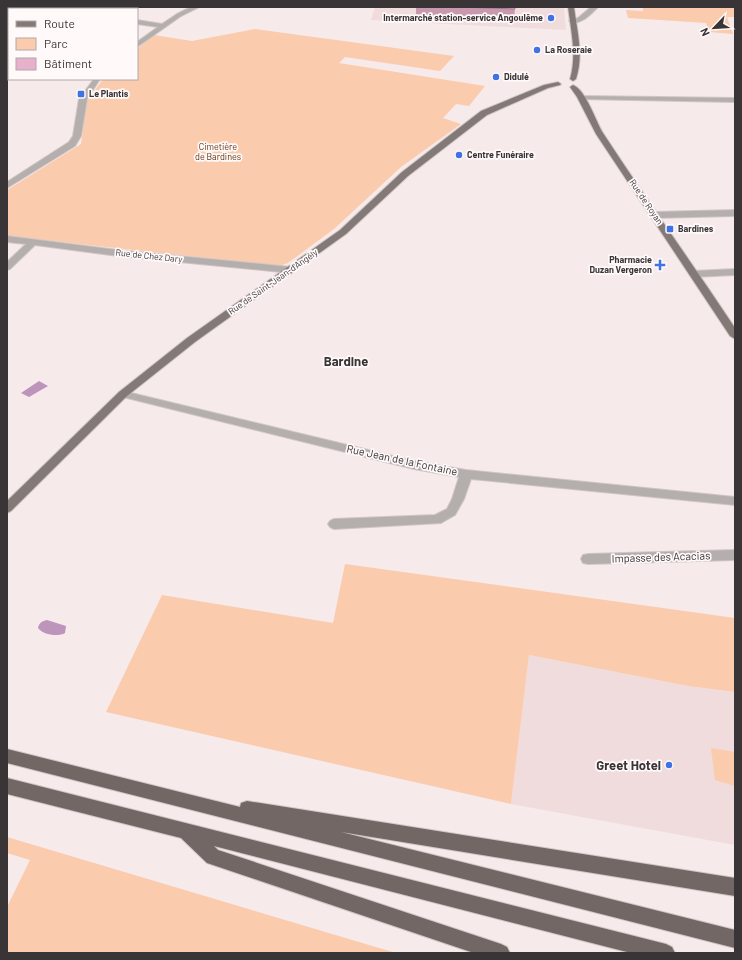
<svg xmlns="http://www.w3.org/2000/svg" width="742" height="960" font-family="Barlow,sans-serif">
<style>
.built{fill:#f0dbdd}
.green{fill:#fbcbad}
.water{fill:#bd94bb}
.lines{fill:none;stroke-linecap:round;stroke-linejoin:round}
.minor-casing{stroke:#d1c6c7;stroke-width:2}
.major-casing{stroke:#d1c6c7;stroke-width:2}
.highway-casing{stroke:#d1c6c7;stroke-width:2}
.minor{fill:#b4aead;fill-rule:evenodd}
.major{fill:#837a77;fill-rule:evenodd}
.highway{fill:#726764;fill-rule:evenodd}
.wall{fill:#c898af}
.building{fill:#e8b1cb;stroke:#a27c8e}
.poi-dot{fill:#3e73e3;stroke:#fff9fa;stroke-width:1.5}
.labels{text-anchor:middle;stroke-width:3.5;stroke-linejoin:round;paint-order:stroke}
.far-poi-label{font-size:9px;font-weight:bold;fill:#393435;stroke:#fff9fa;text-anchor:start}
.far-park-label{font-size:9px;fill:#60330f;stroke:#fff9fa}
.far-street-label{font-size:9px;fill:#393435;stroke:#fff9fa}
.street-label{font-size:11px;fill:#393435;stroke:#fff9fa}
.quarter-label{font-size:13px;font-weight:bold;fill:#393435;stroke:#fff9fa}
.near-poi-label{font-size:13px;font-weight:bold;fill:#393435;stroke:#fff9fa;text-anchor:end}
</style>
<rect width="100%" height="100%" fill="#f7eaeb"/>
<path class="built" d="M375 7H564L566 30 371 20Z
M529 655 688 686 735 692V845L511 804Z"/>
<path class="green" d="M643 7H735V17H727L733 34 709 32 706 23 628 18 626 10 643 11Z
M255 29 454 56 440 71 345 57 339 63 485 86 469 106 456 104 443 118 461 124 401 167 334 229 288 263 279 266 7 236V190L81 144 87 101 103 79H137V49L154 35 192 41Z
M345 564 735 618V692L688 686 529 655 511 804 106 712 162 595 333 623Z
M711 748 735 752V786L715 780Z
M7 837 396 953H7V907L30 860 7 853Z"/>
<path class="water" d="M39 381 48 386 29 397 21 393Z
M47 620 66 626 65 633C58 637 43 635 38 628 39 623 42 621 47 620Z"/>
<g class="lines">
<g class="minor-casing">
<path id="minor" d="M46 7 49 8 50 9H43Z
M191 7H199L181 16 137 47V42L158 27 137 24V20L162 24 177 14Z
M591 7H598C591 14 579 27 569 21L578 18Z
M7 67H9V71H7Z
M94 79H100L87 99 81 136 75 146 7 188V182L69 142 73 136 79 99Z
M581 96 735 98V102L579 99V97Z
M735 210V216L654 218 650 215 654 212Z
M7 236 118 250 291 267 296 270 291 273 118 256 35 245 10 269 7 270V262L26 244 7 242Z
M735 269V275L694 277 689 274 694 271Z
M123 391 414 461 466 470 735 497V505L471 479 464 499 455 515 441 523 334 529 330 527 328 524 330 521 334 519 435 515 447 509 452 499 459 477 414 469 119 396 118 394 119 392Z
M735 550V560L588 564 583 563 581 559 583 555 588 554Z"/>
</g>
<g class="major-casing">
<path id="major" d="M568 7H574C577 31 584 55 576 79L573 81 570 79C577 55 571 31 568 7Z
M558 82 561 84 560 85 548 88 487 115 408 176 346 234 195 342 127 396 11 511 7 513V501L119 392 187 338 340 230 402 172 481 111 544 85Z
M573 85C586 90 596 122 603 133 646 199 692 263 735 328V339L730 336 596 134 577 97 570 87Z"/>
</g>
<g class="highway-casing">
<path id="highway" d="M7 749 240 807 241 803 247 801 735 878V896L341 832 735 930V948L7 763Z
M7 778 666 944 672 947 675 953H631L214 846 218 850 501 944 507 947 510 953H474L213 865 207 863 181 838 7 794Z"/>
</g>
<use href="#minor" class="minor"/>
<use href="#major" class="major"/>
<use href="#highway" class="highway"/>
</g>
<path class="wall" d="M416 7H515V9L514 18 416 15Z"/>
<path class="building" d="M459 7H515V9Z"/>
<g class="poi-dot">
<circle cx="551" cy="18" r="4"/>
<circle cx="537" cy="50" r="4"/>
<circle cx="496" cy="77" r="4"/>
<rect x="77" y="90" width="8" height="8" rx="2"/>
<circle cx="459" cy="155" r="4"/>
<rect x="666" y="225" width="8" height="8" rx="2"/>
<path d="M658 259h4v4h4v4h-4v4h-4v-4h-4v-4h4z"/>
<circle cx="669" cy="765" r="4"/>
</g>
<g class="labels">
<g class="far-poi-label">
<text x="543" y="21" text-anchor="end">Intermarché station-service Angoulême</text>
<text x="545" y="53">La Roseraie</text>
<text x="504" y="80">Didulé</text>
<text x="89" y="97">Le Plantis</text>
<text x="467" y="158">Centre Funéraire</text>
<text x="678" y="232">Bardines</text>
<text x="652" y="263" text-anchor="end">Pharmacie<tspan x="652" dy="10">Duzan Vergeron</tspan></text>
</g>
<g class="far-park-label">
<text x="218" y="150">Cimetière<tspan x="218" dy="10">de Bardines</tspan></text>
</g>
<g class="far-street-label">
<text transform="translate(646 202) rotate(56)" y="3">Rue de Royan</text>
<text transform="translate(149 256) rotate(6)" y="3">Rue de Chez Dary</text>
<text transform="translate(273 282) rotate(-35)" y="3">Rue de Saint-Jean-d'Angély</text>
</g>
<g class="street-label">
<text transform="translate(402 460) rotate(12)" y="4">Rue Jean de la Fontaine</text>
<text transform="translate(661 557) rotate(-2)" y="4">Impasse des Acacias</text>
</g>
<g class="quarter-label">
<text x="346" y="366">Bardine</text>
</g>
<g class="near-poi-label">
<text x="661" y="770">Greet Hotel</text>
</g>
</g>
<rect width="742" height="960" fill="none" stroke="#393435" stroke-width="16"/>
<rect x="8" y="8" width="130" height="72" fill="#fff9fa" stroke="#b0aaab"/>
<rect x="16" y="21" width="20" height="6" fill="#837a77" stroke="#b0aaab"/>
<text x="44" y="28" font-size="12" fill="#393435">Route</text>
<rect x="16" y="38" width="20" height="12" fill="#fbcbad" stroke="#b0aaab"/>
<text x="44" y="48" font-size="12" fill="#393435">Parc</text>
<rect x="16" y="58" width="20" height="12" fill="#e8b1cb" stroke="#b0aaab"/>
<text x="44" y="68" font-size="12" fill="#393435">Bâtiment</text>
<g transform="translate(714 28) rotate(245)" stroke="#fff9fa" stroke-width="3" paint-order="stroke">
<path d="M0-3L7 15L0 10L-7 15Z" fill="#393435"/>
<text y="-6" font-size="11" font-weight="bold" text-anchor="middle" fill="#393435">N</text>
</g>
</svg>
